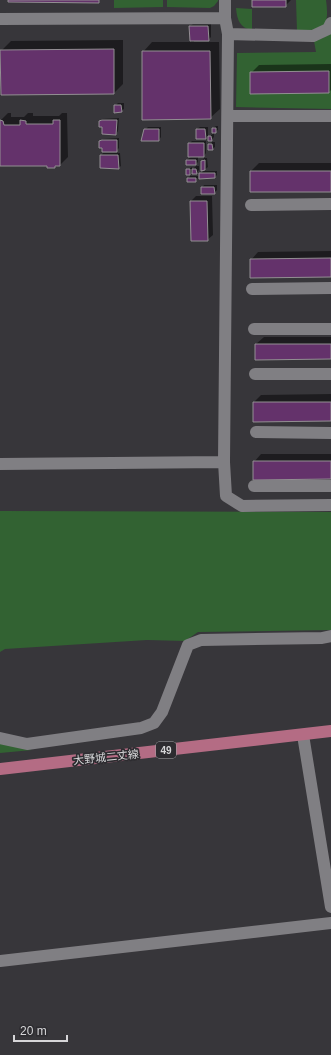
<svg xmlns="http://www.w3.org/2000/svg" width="331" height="1055" font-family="Arial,'Noto Sans JP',sans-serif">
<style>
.green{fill:#326232}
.shadow{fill:#0007}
.building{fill:#64326b;stroke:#938f93}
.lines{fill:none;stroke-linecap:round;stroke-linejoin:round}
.minor{stroke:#807f83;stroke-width:12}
.major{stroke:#b46c84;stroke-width:12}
.labels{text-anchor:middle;stroke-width:3.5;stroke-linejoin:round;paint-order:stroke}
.shield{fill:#2d2c30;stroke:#a3a3a6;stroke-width:1}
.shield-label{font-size:10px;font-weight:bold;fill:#d6d6d8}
.street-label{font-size:11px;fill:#d6d6d8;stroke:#2d2c30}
</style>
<rect width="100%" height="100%" fill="#37363a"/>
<path class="green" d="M114 0H163V7L114 8Z
M167 0H218V1L214 6 210 8 167 7Z
M296 0H326C330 29 323 30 297 31Z
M236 8 252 9V30C240 28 237 20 236 8Z
M331 32V109L236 107 237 53 316 52 314 41 323 38Z
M0 511 331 512V630L198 632 185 641 147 640 5 649 0 652Z
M0 743 32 750 0 753Z"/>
<path class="shadow" d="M253 0H291L285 6Z
M211 23V37L208 40H194V42H219L220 109 210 118 143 52 152 42H191L190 26 193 24Z
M123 40V84L114 93 1 51 11 41Z
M331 64V90L329 92 251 73 259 65Z
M118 103H124V109L121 111 115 106Z
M8 113H11V117H24L28 113H33V116H59L62 113H67L68 157 60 165 55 167 48 165H1L0 121Z
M119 118 118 131 116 134 100 121 102 119Z
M216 126H218V130L214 132V137L211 140 209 136 213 134V128Z
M148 127H161V137L159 140 145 130Z
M200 127H208V136L205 138 197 129Z
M119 138V148L116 151 100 141 103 139Z
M192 141H206V153L204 156H198V162L196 164 187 160 192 156 189 144Z
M212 142H215V147L212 149 209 145Z
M103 153H120L121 166 118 168 101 156Z
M204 158H207L208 167 203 171H217V175L215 177 200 174 205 170 202 161Z
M259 163H331V191L251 171Z
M196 166H199V170L196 173 193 171 190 174 187 170 192 167V170Z
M190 176H198V178L196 181 188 179Z
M204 185H217V190L214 193 202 188Z
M196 196H212L213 235 207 240 191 201Z
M331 251V276L251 260 258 252Z
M264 337H331V358L256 344Z
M331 394V420L254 402 261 395Z
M261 454H331V478L254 462Z"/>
<path class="building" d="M8 0H99V3L8 2Z
M252 0H286V7H252Z
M189 26H208L209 41H190Z
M114 49V94L1 95 0 50Z
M142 51H210L211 119 142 120Z
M329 71V93L250 94V72Z
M114 105H121L122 112 114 113Z
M0 120 3 121 4 125H20V120L26 121V124H53V120H60V166H55V168H47V166H0Z
M102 120H117L116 135 102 134V127H99V121Z
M212 128H216V133H212Z
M144 129H159V141H141Z
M196 129H205L206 139H196Z
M208 136H211L212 141H208Z
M102 140H117V152H102V148H99V141Z
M188 143H204V157H188Z
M208 144H212L213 150H208Z
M100 155H118L119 169 100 168Z
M186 160H196V165H186Z
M205 160V170L201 171V161Z
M186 169H190V175H186Z
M192 169H196L197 174H192Z
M250 171H331V192H250Z
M199 173H215V178L199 179Z
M187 178H196V182H187Z
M201 187H214L215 194H201Z
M190 201H207L208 241H191Z
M331 258V277L250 278V259Z
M255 344H331V359L255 360Z
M253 402H331V421L253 422Z
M253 461H331V479L253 480Z"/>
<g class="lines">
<path class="minor" d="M0 19 225 18
M228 34 313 36 328 29 331 23
M228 116H331
M251 205 331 204
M252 289 331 288
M254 329H331
M255 374H331
M256 432 331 433
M224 462 226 496 242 506 331 505
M0 464 224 462 228 34 225 18V0
M254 486H331
M303 735 331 907
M0 738 27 744 141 728 154 723 162 712 188 645 201 640 322 638 331 636
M0 961 331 923"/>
<path class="major" d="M0 769 331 731"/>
</g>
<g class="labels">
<rect class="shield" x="156" y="742" width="20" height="16" rx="3"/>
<g class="shield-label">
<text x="166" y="754">49</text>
</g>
<g class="street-label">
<text transform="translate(106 757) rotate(-6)" y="4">大野城二丈線</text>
</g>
</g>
<path d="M14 1035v6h53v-6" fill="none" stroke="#d6d6d8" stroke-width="2"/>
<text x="20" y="1035" font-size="12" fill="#d6d6d8" stroke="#2d2c30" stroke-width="3" paint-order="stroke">20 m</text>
</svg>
